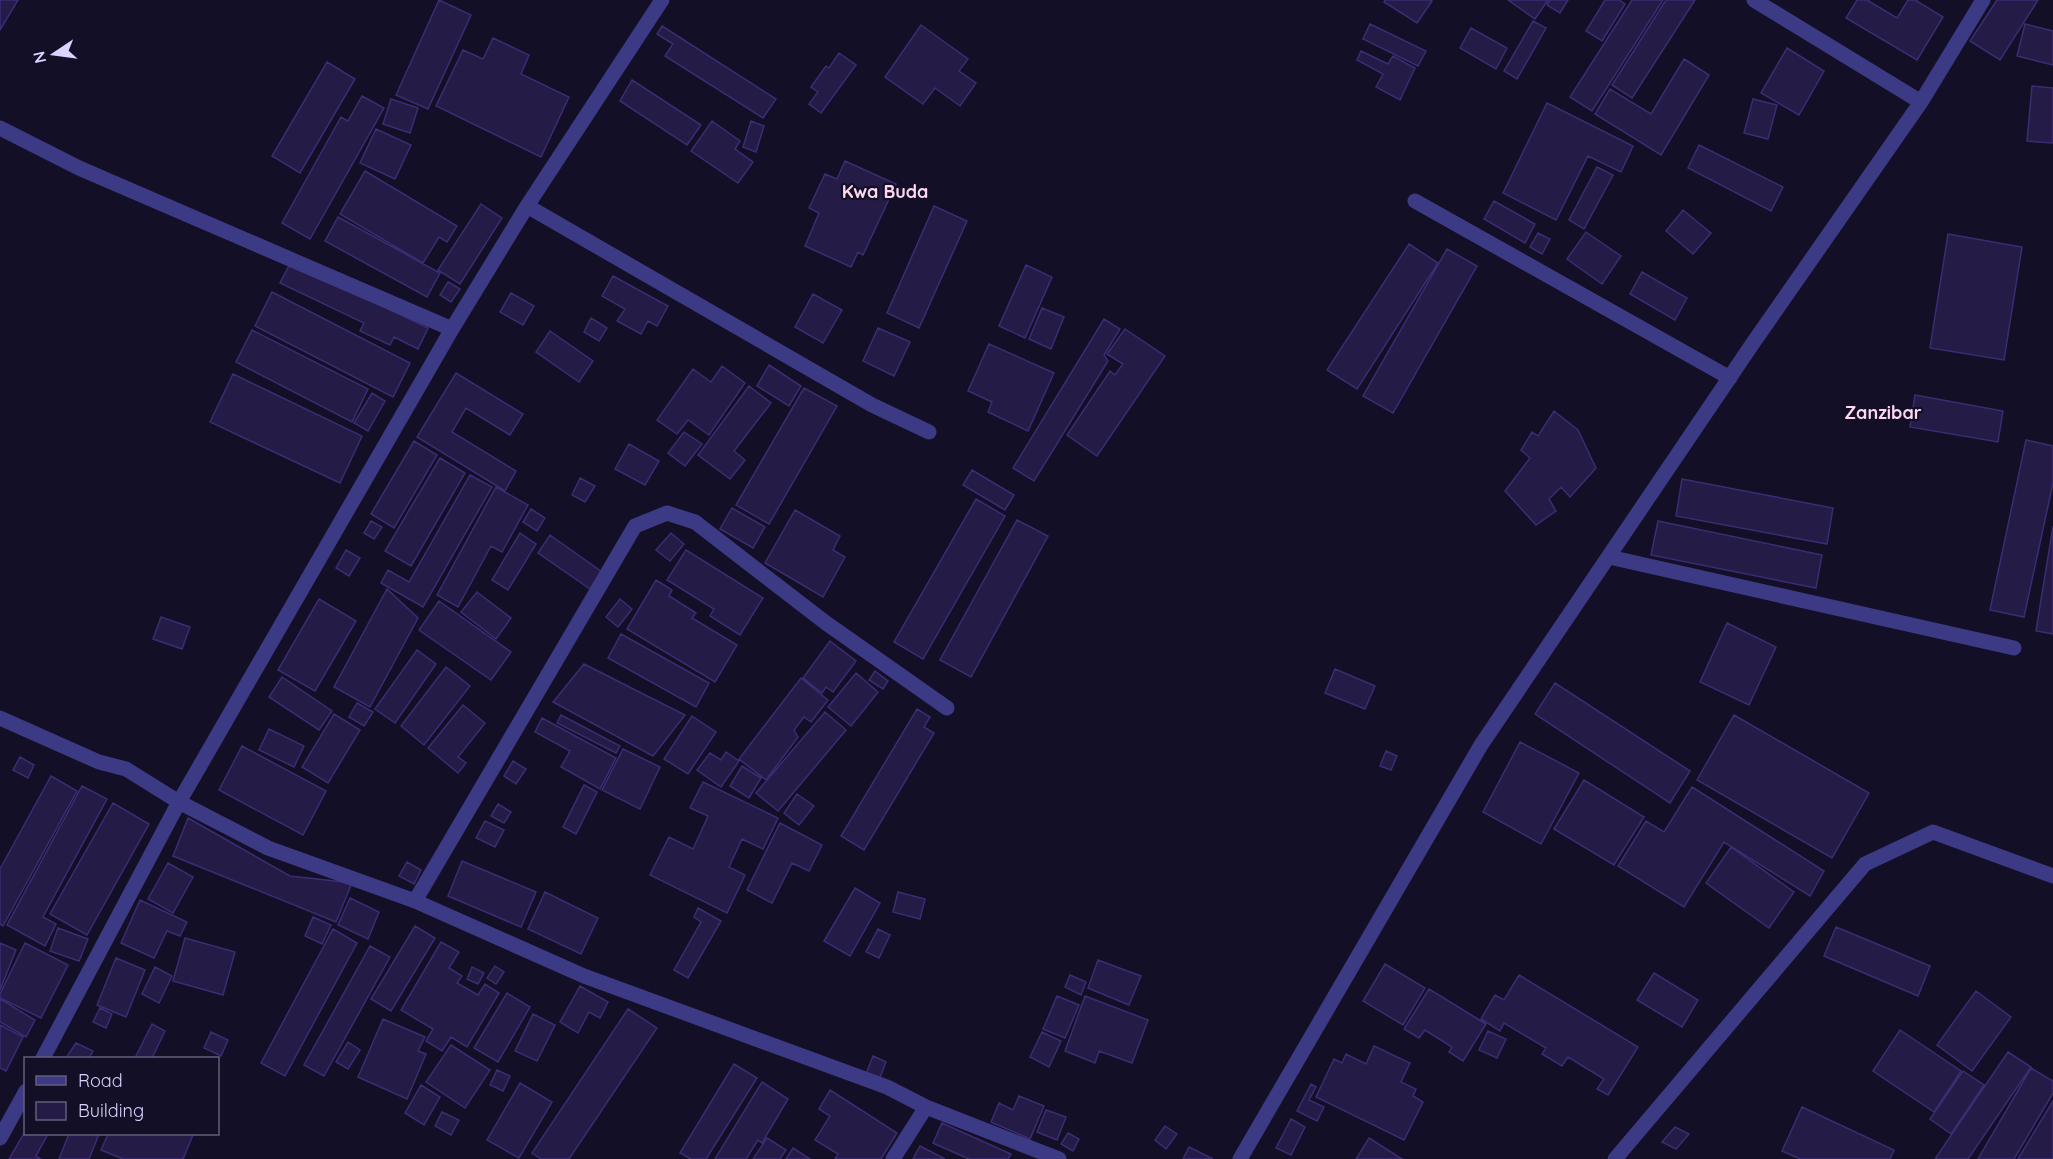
<svg xmlns="http://www.w3.org/2000/svg" width="2053" height="1159" font-family="Quicksand,sans-serif">
<style>
.building{fill:#241b47;stroke:#3b2d73;stroke-width:1.5}
.lines{fill:none;stroke-linecap:round;stroke-linejoin:round}
.minor{stroke:#3d3a85;stroke-width:15}
.labels{text-anchor:middle;stroke-width:4.5;stroke-linejoin:round;paint-order:stroke}
.quarter-label{font-size:18px;font-weight:bold;fill:#ffd6f0;stroke:#130f26}
</style>
<rect width="100%" height="100%" fill="#130f26"/>
<path class="building" d="M0 0H18L0 30Z
M439 0 471 15 428 109 396 95Z
M1385 0H1431L1432 1 1417 23 1384 2Z
M1508 0H1548L1535 19Z
M1550 0H1568L1560 13 1547 5Z
M1605 0H1619L1625 4 1602 41 1586 31Z
M1632 0H1663L1592 111 1570 97Z
M1666 0H1695L1632 98 1612 85Z
M1857 0H1867L1897 18 1908 0H1915L1943 17 1917 60 1846 18Z
M1997 0H2038L2000 60 1970 41Z
M1533 21 1546 28 1517 79 1504 71Z
M1370 24 1426 51 1418 66 1363 39Z
M2025 24 2053 31V65L2017 56Z
M921 25 968 59 959 71 976 83 960 106 935 88 923 104 885 77Z
M662 26 776 99 763 118 665 56 673 44 657 34Z
M1471 28 1507 48 1496 69 1460 48Z
M493 38 529 55 521 74 569 97 541 157 436 106 463 50 483 59Z
M1787 48 1824 71 1799 115 1761 93Z
M1361 51 1388 64 1393 56 1415 68 1400 100 1376 87 1383 74 1357 60Z
M839 53 856 65 821 113 809 104 818 92 811 87 826 66 829 68Z
M1684 59 1709 75 1661 155 1595 114 1610 89 1651 114Z
M327 62 355 79 300 173 272 156Z
M632 80 701 125 687 145 620 101Z
M2032 86 2053 88V143L2027 141Z
M362 96 384 108 310 239 282 223 341 117 348 121Z
M391 99 418 108 410 133 383 124Z
M1753 99 1777 105 1768 139 1744 133Z
M1547 103 1633 146 1621 172 1588 156 1556 220 1503 193Z
M712 121 740 141 735 149 753 162 738 183 691 151Z
M751 121 764 126 756 152 743 147Z
M376 129 411 145 395 179 360 163Z
M1699 145 1783 187 1771 211 1688 168Z
M845 161 896 184 863 255 858 252 851 267 805 246 819 213 809 208 825 174 837 179Z
M1597 167 1613 175 1584 229 1569 220Z
M365 171 457 226 447 242 439 237 423 263 340 214Z
M1494 201 1535 224 1525 243 1484 219Z
M481 204 502 218 460 284 438 270Z
M934 206 967 221 919 328 887 313Z
M1683 210 1711 233 1693 254 1666 231Z
M338 217 440 273 427 297 325 241Z
M1586 232 1621 256 1602 284 1567 259Z
M1538 233 1550 239 1542 254 1530 247Z
M1948 234 2022 247 2004 360 1930 348Z
M1409 244 1438 263 1357 389 1327 370Z
M1447 249 1477 266 1393 413 1363 396Z
M291 262 428 328 418 349 394 337 390 345 360 331 364 323 280 283Z
M1026 265 1052 277 1025 338 999 326Z
M1642 272 1687 298 1675 320 1630 294Z
M613 276 668 306 657 326 648 321 641 334 617 321 625 309 602 296Z
M448 282 460 289 451 302 440 295Z
M272 292 410 363 393 397 255 326Z
M511 293 534 306 523 325 500 312Z
M813 294 842 310 823 343 795 327Z
M1042 308 1064 317 1051 349 1029 339Z
M591 318 607 328 599 341 584 332Z
M1104 319 1120 329 1104 355 1108 361 1034 481 1013 468Z
M878 328 910 342 894 376 863 361Z
M1125 329 1165 356 1097 456 1067 435 1110 371 1115 375 1123 364 1107 354Z
M252 330 368 389 352 422 236 362Z
M550 331 593 361 579 382 536 352Z
M989 344 1054 373 1028 431 988 412 992 402 968 391Z
M769 365 801 386 789 406 757 386Z
M722 366 745 383 709 435 688 420 677 434 657 420 693 369 711 382Z
M456 373 523 414 510 435 466 408 452 432 516 471 505 491 417 437Z
M233 374 362 436 340 483 210 422Z
M749 386 771 403 734 451 745 460 730 479 698 455Z
M804 388 837 406 769 524 736 505Z
M372 393 385 401 368 431 354 423Z
M1915 395 2003 411 1998 442 1910 427Z
M1554 411 1578 430 1596 468 1570 497 1561 487 1549 499 1556 511 1536 525 1505 491 1530 458 1521 450 1532 432 1538 436Z
M684 432 702 444 685 466 668 453Z
M2026 440 2053 446V483L2024 617 1990 610Z
M414 441 437 455 394 528 371 514Z
M629 444 659 461 645 485 615 469Z
M440 458 465 473 411 566 385 551Z
M972 470 1014 495 1005 510 963 485Z
M470 475 492 487 423 607 381 583 388 570 409 582Z
M580 478 595 486 585 502 572 495Z
M1682 479 1833 508 1827 544 1676 516Z
M496 487 528 505 502 552 491 546 458 607 437 595Z
M976 499 1005 516 923 659 894 642Z
M732 508 765 527 753 548 720 529Z
M531 509 545 518 537 531 523 522Z
M795 510 840 536 833 550 845 557 823 597 765 563Z
M1017 520 1048 536 971 677 940 660Z
M371 521 382 527 374 539 364 533Z
M1658 521 1822 555 1816 588 1651 555Z
M2053 526V634L2036 631Z
M520 533 536 544 508 590 492 580Z
M671 533 684 544 670 561 656 550Z
M550 535 602 572 590 589 538 553Z
M346 550 360 558 349 576 336 568Z
M686 550 763 598 740 635 710 616 714 609 667 580Z
M656 580 672 590 669 596 696 613 692 618 737 645 715 682 627 629Z
M387 589 418 618 370 707 334 687Z
M477 592 511 618 496 639 461 612Z
M319 599 356 621 315 691 278 670Z
M620 599 632 609 618 627 606 617Z
M439 601 511 652 491 680 419 630Z
M161 617 190 627 182 649 153 639Z
M1727 623 1776 647 1749 705 1700 682Z
M621 634 709 683 696 707 608 658Z
M830 641 856 661 833 692 826 687 822 693 803 678Z
M417 650 436 664 395 723 375 709Z
M584 664 685 715 653 756 553 702Z
M446 667 470 686 424 745 401 726Z
M1335 669 1375 686 1365 709 1325 693Z
M875 671 888 681 883 689 869 680Z
M856 673 878 692 851 726 828 707Z
M282 677 332 711 319 730 269 697Z
M801 678 828 700 811 722 804 717 794 730 798 737 766 780 739 759Z
M1555 683 1690 771 1670 803 1535 714Z
M357 703 373 712 364 726 349 717Z
M463 705 485 723 458 757 466 763 458 773 428 748Z
M917 709 930 717 924 727 934 733 864 850 841 836Z
M825 712 846 730 778 811 756 793Z
M334 714 360 730 328 783 302 767Z
M561 715 620 746 616 753 557 723Z
M1734 715 1869 793 1832 858 1697 780Z
M692 716 716 732 688 774 664 759Z
M542 718 616 758 600 789 561 767 570 751 535 732Z
M269 729 304 746 294 767 259 750Z
M1520 742 1579 773 1541 844 1483 812Z
M242 746 326 791 303 835 219 790Z
M623 749 660 767 640 809 602 790Z
M1386 751 1397 756 1391 770 1380 766Z
M726 752 739 761 721 787 697 770 710 753 721 760Z
M20 757 34 765 28 778 13 770Z
M513 761 526 769 516 784 504 776Z
M742 766 761 778 749 798 730 786Z
M51 776 77 791 3 926 0 924V869Z
M1584 780 1644 817 1614 865 1554 829Z
M703 782 778 818 763 849 742 839 729 867 745 875 727 913 650 875 669 837 693 849 708 816 690 808Z
M584 785 597 792 576 834 563 827Z
M82 786 107 799 43 917 56 924 45 946 7 925Z
M1692 787 1824 871 1810 896 1724 842 1684 907 1618 866 1646 821 1664 832Z
M797 794 814 806 799 825 784 813Z
M113 803 149 824 87 935 50 914Z
M498 804 511 812 504 823 491 816Z
M188 818 290 876 352 883 336 922 173 856Z
M485 821 504 830 495 847 476 838Z
M780 823 822 845 809 871 792 863 772 903 747 890Z
M1731 847 1794 892 1769 928 1706 883Z
M462 861 536 892 521 927 448 896Z
M407 862 421 870 414 884 399 876Z
M168 863 193 877 173 913 148 899Z
M855 888 880 903 850 956 824 941Z
M545 892 598 918 581 954 528 929Z
M898 892 925 899 920 919 893 912Z
M350 898 379 912 368 939 338 925Z
M140 900 187 922 180 936 167 931 154 958 121 943Z
M698 908 721 921 688 978 674 970 701 922 694 917Z
M313 917 331 925 322 944 305 936Z
M415 926 435 938 391 1011 371 999Z
M1836 927 1930 966 1918 996 1824 956Z
M58 928 88 939 79 961 50 951Z
M333 929 357 943 285 1076 261 1063Z
M878 929 890 935 879 958 866 952Z
M185 938 235 952 223 995 173 981Z
M441 942 459 952 449 968 462 976 457 983 478 995 485 984 499 993 467 1047 451 1037 442 1051 426 1041 433 1029 401 1010Z
M0 943 16 950 0 990Z
M25 943 68 965 41 1018 0 998V994Z
M370 946 390 957 324 1076 304 1065Z
M116 958 145 970 126 1017 97 1005Z
M1098 960 1141 976 1129 1005 1088 988Z
M1385 964 1425 988 1403 1025 1363 1001Z
M495 966 504 972 496 984 487 978Z
M155 967 172 976 159 1003 142 994Z
M472 967 484 973 478 984 467 979Z
M1654 973 1698 1000 1682 1027 1637 1000Z
M1070 975 1086 982 1081 995 1065 987Z
M1519 975 1638 1047 1608 1095 1597 1089 1604 1079 1568 1057 1562 1066 1542 1054 1546 1048 1504 1023 1500 1031 1481 1019 1495 995 1504 1000Z
M580 986 608 1002 600 1018 589 1012 578 1033 560 1022Z
M1429 989 1486 1024 1463 1061 1449 1052 1452 1047 1425 1030 1419 1038 1404 1029Z
M1976 991 2011 1017 1972 1071 1937 1045Z
M507 993 530 1007 498 1062 474 1048Z
M1057 996 1079 1005 1065 1038 1043 1029Z
M1085 996 1148 1020 1132 1063 1099 1051 1095 1063 1065 1051Z
M0 999 35 1020 26 1037 0 1022Z
M100 1008 112 1014 106 1028 93 1022Z
M628 1009 657 1028 569 1159H541L532 1153Z
M533 1014 555 1025 537 1061 515 1051Z
M383 1019 425 1037 418 1051 426 1054 407 1099 358 1077Z
M152 1024 165 1031 152 1058H135Z
M0 1025 23 1037 6 1071 0 1068Z
M1900 1030 1961 1071 1934 1112 1873 1071Z
M1488 1031 1506 1039 1497 1058 1479 1050Z
M211 1032 228 1040 221 1056 204 1048Z
M1042 1032 1061 1041 1049 1067 1030 1057Z
M348 1042 360 1050 348 1069 336 1062Z
M76 1043 93 1051 89 1058H66Z
M451 1045 490 1070 465 1108 426 1082Z
M1374 1046 1410 1063 1401 1082 1416 1089 1413 1096 1423 1102 1404 1140 1316 1097 1334 1059 1342 1063 1346 1054 1366 1064Z
M2008 1052 2031 1067 1968 1159H1935Z
M873 1056 886 1062 879 1080 866 1074Z
M734 1064 757 1078 706 1159H691L680 1153Z
M2031 1068 2053 1081V1093L2014 1159H1978Z
M497 1070 510 1076 503 1091 490 1085Z
M1963 1071 1984 1085 1951 1134 1930 1119Z
M762 1082 788 1099 762 1143 758 1140 746 1159H715Z
M520 1083 552 1102 519 1158 487 1140Z
M1311 1084 1316 1087 1309 1100 1324 1107 1317 1121 1297 1111Z
M421 1085 440 1097 424 1125 405 1113Z
M830 1090 897 1133 881 1159H835L838 1154 815 1140 830 1116 819 1109Z
M1019 1096 1044 1106 1030 1139 991 1122 999 1103 1013 1110Z
M2053 1101V1159H2018Z
M1802 1107 1894 1150 1890 1159H1800L1782 1151Z
M1046 1110 1066 1117 1057 1140 1037 1132Z
M442 1112 459 1120 451 1135 435 1126Z
M1291 1119 1305 1127 1291 1155 1276 1148Z
M942 1123 1011 1154 1008 1159H969L933 1143Z
M1165 1126 1177 1134 1166 1149 1155 1140Z
M1675 1127 1689 1134 1676 1149 1662 1142Z
M26 1130V1134H48L36 1156 41 1159H9Z
M1068 1133 1079 1139 1073 1151 1061 1144Z
M69 1134H99L89 1159H59Z
M108 1134H190L193 1135 183 1159H123L101 1150Z
M767 1138 786 1150 780 1159H753Z
M1369 1138 1402 1159H1356Z
M920 1146 945 1159H913Z
M1189 1147 1213 1159H1183Z
M793 1148 810 1159H786Z"/>
<g class="lines">
<path class="minor" d="M1754 0 1921 102
M0 128 79 168 452 329
M1415 201 1730 378
M527 206 872 405 929 432
M1609 557 2014 648
M0 718 99 762 126 769 179 802 268 848 415 901 584 976 887 1087 926 1107 1059 1159
M415 901 635 526 667 513 695 522 826 623 947 708
M43 1058 179 802 452 329 527 206 662 0
M0 1138 26 1091
M893 1159 926 1107
M1240 1159 1481 745 1753 343 1921 102 1983 0
M1615 1159 1865 864 1933 832 2053 876"/>
</g>
<g class="labels">
<g class="quarter-label">
<text x="885" y="198">Kwa Buda</text>
<text x="1883" y="419">Zanzibar</text>
</g>
</g>
<rect x="24" y="1057" width="195" height="78" fill="#130f26" stroke="#625e7d" stroke-width="1.5"/>
<rect x="36" y="1076" width="30" height="9" fill="#3d3a85" stroke="#625e7d" stroke-width="1.5"/>
<text x="78" y="1087" font-size="18" fill="#d9d4ff">Road</text>
<rect x="36" y="1102" width="30" height="18" fill="#241b47" stroke="#625e7d" stroke-width="1.5"/>
<text x="78" y="1117" font-size="18" fill="#d9d4ff">Building</text>
<g transform="translate(54 54) rotate(257)" stroke="#130f26" stroke-width="4.5" paint-order="stroke">
<path d="M0-4.5L10 22L0 15L-10 22Z" fill="#d9d4ff"/>
<text y="-9" font-size="16" font-weight="bold" text-anchor="middle" fill="#d9d4ff">N</text>
</g>
</svg>
